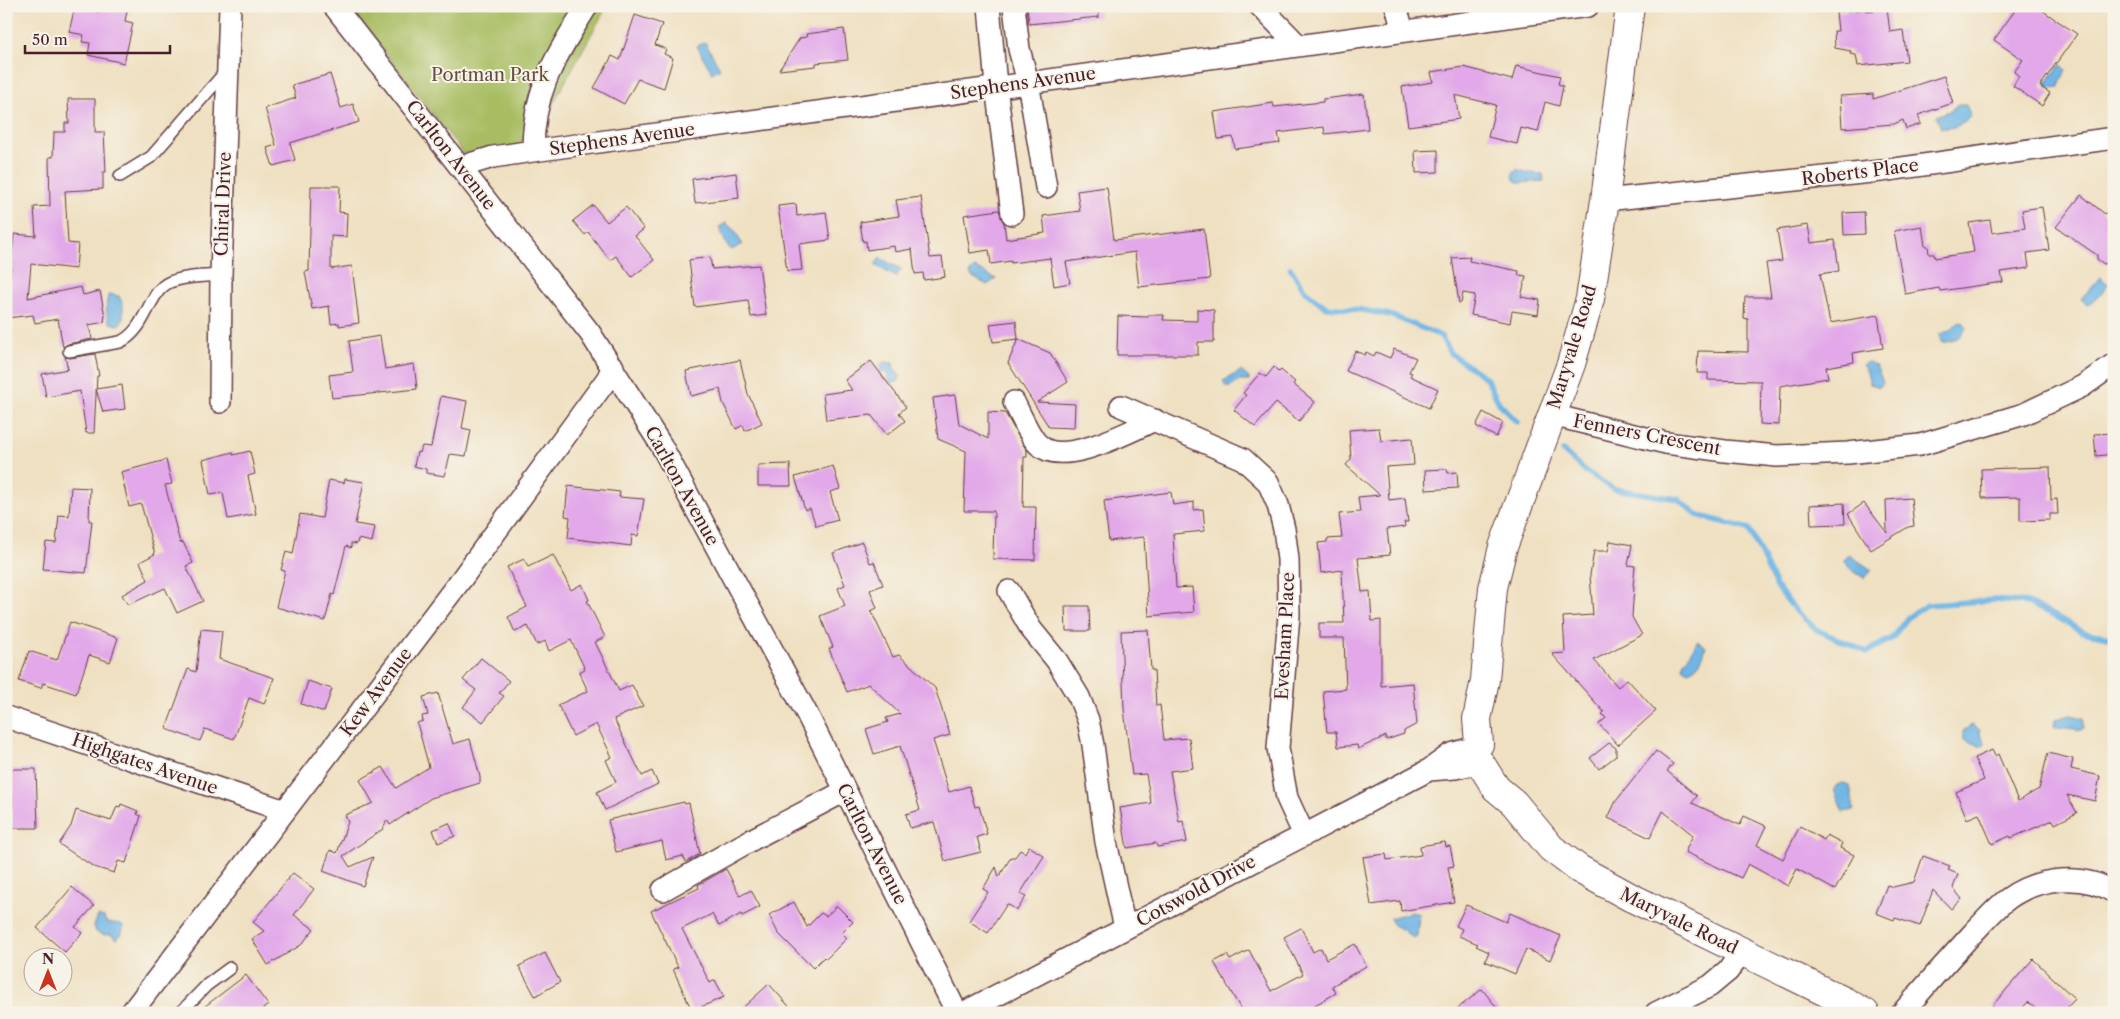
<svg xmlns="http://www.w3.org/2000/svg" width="2120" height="1019" font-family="'Libre Caslon Text',serif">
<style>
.green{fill:#a8bd62;stroke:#796e46}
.water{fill:#6eb6e5;stroke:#5c6a88}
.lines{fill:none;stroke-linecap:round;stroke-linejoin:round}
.stream{stroke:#6eb6e5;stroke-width:5.5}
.building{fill:#e2a8e9}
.lane-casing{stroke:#633c42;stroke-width:14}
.street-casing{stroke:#633c42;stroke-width:24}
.secondary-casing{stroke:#633c42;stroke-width:30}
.lane{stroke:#fff;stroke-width:11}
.street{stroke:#fff;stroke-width:21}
.secondary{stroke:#fff;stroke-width:28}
.labels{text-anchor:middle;stroke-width:4;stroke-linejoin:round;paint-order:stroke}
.park-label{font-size:18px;fill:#664e3c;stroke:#f7f3e8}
.street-label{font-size:18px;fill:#4a1f2b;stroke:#f7f3e8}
</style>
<rect width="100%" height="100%" fill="#f7f3e8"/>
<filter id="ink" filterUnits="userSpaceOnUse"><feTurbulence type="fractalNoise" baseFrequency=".02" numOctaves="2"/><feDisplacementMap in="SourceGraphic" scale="10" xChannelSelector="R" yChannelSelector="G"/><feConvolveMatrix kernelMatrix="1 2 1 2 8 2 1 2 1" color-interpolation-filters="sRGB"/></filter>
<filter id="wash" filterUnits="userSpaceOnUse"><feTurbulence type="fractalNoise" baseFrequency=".0096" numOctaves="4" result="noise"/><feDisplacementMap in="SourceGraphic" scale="20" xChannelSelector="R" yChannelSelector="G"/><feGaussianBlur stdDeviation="1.12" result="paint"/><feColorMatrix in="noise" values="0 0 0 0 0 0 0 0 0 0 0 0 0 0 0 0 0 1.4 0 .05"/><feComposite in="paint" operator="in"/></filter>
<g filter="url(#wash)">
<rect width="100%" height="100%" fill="#efe0c1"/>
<path class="green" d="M349 6H607L533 140 471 163Z"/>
<path class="water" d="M705 42 720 68 712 73 697 46Z
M2059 66H2063L2066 71 2061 80 2060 87 2048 88 2045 84Z
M1957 105H1966L1971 116C1965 125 1951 129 1941 128L1936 116 1952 110Z
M1516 169 1529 173 1543 174 1544 181 1520 183 1514 180 1513 173Z
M726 223 735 231 742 244 732 250 727 246 719 227Z
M880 258 901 269 896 277 875 265Z
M975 268 996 279 987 285 971 276 970 272Z
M2100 277 2108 284 2100 295 2089 305 2081 299Z
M109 294 119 296 123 305V321L118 325 110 323C106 316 105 302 109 294Z
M1959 322 1963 323 1966 328C1961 338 1952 343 1941 342L1939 335 1950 330Z
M885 362 893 363 894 369 900 376 898 382 890 383 886 372H881L880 365Z
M1868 362C1878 364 1879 374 1883 382L1880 387 1870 384 1867 372 1862 365Z
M1241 371 1249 378V381H1239L1231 387H1226L1223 381Z
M1849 555 1872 570 1865 578 1855 573 1843 561Z
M1697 641 1706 647C1702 658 1700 667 1688 671L1683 668 1684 661 1689 657Z
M2071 715 2084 718V728L2078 731 2075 729 2054 727 2055 719Z
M1972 725 1980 730V734L1985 741 1984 745 1982 746C1975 743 1970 743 1964 740L1963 731Z
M1842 783 1850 785 1854 810 1843 812 1834 790 1837 785Z
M1412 912 1419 914 1417 936 1413 938 1403 930 1393 925 1390 918Z
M98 916 104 917 106 922 121 924 124 927 121 935 116 939 110 934 104 935 96 932 94 926Z"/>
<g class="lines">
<path class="stream" d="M1290 268 1305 291 1326 307 1362 310 1390 315 1441 336 1450 353 1486 378 1499 403 1517 422
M1563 451 1584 470 1614 489 1678 499 1697 515 1749 529 1776 586 1796 611 1817 630 1867 652 1892 638 1908 617 1927 605 1995 600 2028 603 2055 616 2083 632 2114 638"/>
</g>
<g id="blocks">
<path class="building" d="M75 6 98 12 100 6H128L125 21 133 23 124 63 88 55 90 43 82 42 84 35 69 32Z
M1027 6H1098L1099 17 1029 24Z
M2018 6H2044L2043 11 2077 34 2040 86 2050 93 2042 106 2013 86 2019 76 2014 72 2023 60 1994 40Z
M1866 9V11L1887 9 1890 32 1903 30 1907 61 1858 66 1856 55 1850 54 1851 51 1835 48 1834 31H1838L1836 12Z
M635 15 662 24 655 45 666 49 664 54 673 58 664 88 638 79 624 104 594 88 612 56 620 60Z
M844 29 848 60 816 63V66L779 70 800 38 807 37 806 34Z
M1516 66 1560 76 1558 84 1563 86 1559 106 1545 102 1538 132 1521 128 1517 144 1488 137 1496 105 1455 95 1459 119 1408 126 1402 87 1433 82 1431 72 1464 67 1512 80Z
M330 74 341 108 353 104 359 122 290 143 295 160 273 166 267 148 276 145 265 108 296 98 292 85Z
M1944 76 1953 103 1918 115 1921 124 1906 129 1903 120 1894 124 1842 128 1840 96 1873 94V99Z
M1364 94 1368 129 1325 134 1324 127 1278 133 1280 143 1235 149 1233 137 1218 139 1214 112 1273 103 1274 107 1323 102V99Z
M68 99H95V132H104L106 172H103V189L65 191 68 243 78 244 76 269 31 264 28 298 81 287 83 295 100 291 105 316 104 322 89 325 92 339 68 344 63 347 58 319 35 323 33 315 6 318V298H8L14 234 36 236 34 207 50 206 49 157H53L54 132H65V123H69Z
M1438 150V172L1416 173 1415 151Z
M736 173 739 198 695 203 692 179Z
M311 186H340L339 212 347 213 346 237 331 236V269L352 266 359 323 339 326V323L331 324 329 306 312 309 305 272 309 271Z
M1107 187 1114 240 1204 229 1210 279 1139 287 1135 252 1066 262 1070 283 1054 286 1050 258 1011 263V261L991 264 989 250 970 253 964 215 999 210 1004 223 1006 239 1045 233 1043 216 1080 211 1077 191Z
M2081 195 2105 214 2114 202V261L2104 264 2097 259V255L2056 227Z
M921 197 930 258 942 257 945 277 924 280 923 273 915 274 912 249 895 252 894 246 867 250 866 241 863 242 860 222 899 216 896 200Z
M796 204 797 216 826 212 830 240 799 244 802 270 787 271 778 206Z
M593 205 607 222 626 207 644 229 635 236 654 260 632 277 616 256 610 260 588 232 585 235 573 221Z
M2042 207 2049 250 2027 253 2029 268 2001 272 2003 282 1940 291 1939 288 1905 294 1894 231 1922 226 1925 246H1928L1929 254H1934L1935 258 1974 252 1969 223 1990 220 1992 233 2025 228 2022 210Z
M1864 212 1865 234 1844 235 1843 213Z
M1808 225 1811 243 1835 240 1839 271 1820 274 1830 323 1878 315 1883 348 1853 353 1854 362 1826 367 1828 378 1780 386 1779 425 1760 424 1761 381 1708 380V373H1697L1698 351 1748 352V319L1744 318 1745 297H1771L1766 263 1782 261 1777 230Z
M710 257 712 269 759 265 766 315 751 317 748 300 695 307 689 260Z
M1470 257 1469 261 1519 271 1518 275 1526 276 1521 297 1540 300 1538 315 1512 311 1510 323 1471 315 1475 295 1463 293 1461 303H1459L1452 258Z
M1197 309 1214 310V342H1198V355H1117L1118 316 1148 317V315H1164L1163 320 1197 321Z
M1016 321 1018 339 993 342 990 324Z
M380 336 385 369 414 364 417 389 332 398 329 375 353 372 349 341Z
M1018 339 1050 353 1068 382 1037 402 1075 404 1074 428 1049 427 1008 363Z
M1394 349 1416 358 1409 372 1412 373 1410 376 1438 389 1429 408 1346 371 1355 351 1365 355 1366 352 1374 356 1376 352 1390 358Z
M95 354 99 376H97L94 433H86L80 391 46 397 42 374 68 369 65 357 70 358Z
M740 360 748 394 762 423 745 431 743 425 736 429 723 403 720 389 691 396 686 371Z
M871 361 906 407 899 413 905 421 887 435 871 415 826 420 823 394 852 390 845 380Z
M1274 367 1279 372 1281 370 1295 382 1293 384 1315 402 1299 421 1276 403 1255 427 1234 410 1246 395 1243 393 1260 373 1266 377Z
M122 385 125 409 103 412 96 389Z
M955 395 959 424 988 439V412L1005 413 1027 451V457H1024L1023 507H1036L1035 560 993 559 994 511H964L966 451 938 439 933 398Z
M441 396 467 401 462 428 471 430 466 456 450 454 445 476 426 473V469L414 466 417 452 420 453 422 446 431 447Z
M1483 412 1503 423 1496 437 1476 426Z
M1379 428 1381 441 1412 438 1414 465 1386 467 1389 500 1405 498 1408 522H1404L1405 527 1387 529 1390 555 1358 558 1362 592 1370 591 1372 621 1381 620V686L1413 683 1417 724 1404 731V734L1386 740V736L1358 749 1357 745 1338 747 1336 732H1327L1323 691 1346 689 1344 638H1319V623H1344L1342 570 1321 573 1318 543 1327 542V539L1342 538 1339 514 1360 512 1358 497 1380 495 1346 465 1351 459 1349 430Z
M2114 433V454L2096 456 2094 434Z
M250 451 255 474 248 476 256 514 228 519 223 493 210 495 203 460 233 452V455Z
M166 460 172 484 165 485 180 543 183 542 193 563 186 566 203 601 177 613 165 588 128 605 122 595 148 580 140 562 155 554 141 504 129 507 121 472Z
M790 464 791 486H758V465Z
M833 466 840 489 830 492 838 520 816 526 810 508 805 510 795 477Z
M2050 467 2051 500 2057 499 2058 514H2050V520L2020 521V497L1982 498 1981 469Z
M1447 469 1448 473 1457 472 1458 488 1426 490 1425 470Z
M345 479 364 482 355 524 375 527 372 542 358 539 357 544 351 543V548L346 546 334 595 332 594 325 621 276 607 285 571 281 570 286 552 293 554 300 514 322 518 329 480 344 483Z
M568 486 620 492 619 497 644 499 638 536 632 535 631 546 568 538 570 517 565 516Z
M71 487 90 488 89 521H92L86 573 43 569 46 542 56 543 59 515 69 516Z
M1171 492 1173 505 1194 502V510L1203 509 1205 531 1173 534 1176 588 1192 587 1194 612 1149 616 1144 537 1109 541 1104 501Z
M1911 498 1914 526 1908 527 1871 550 1848 514 1864 503 1887 533 1886 500Z
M1844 503 1845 524 1811 525 1810 505Z
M1610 541 1632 545 1628 565 1635 566 1633 586H1634L1632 617 1642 635 1594 660 1618 687 1627 679 1656 711 1618 745 1599 724 1606 718 1602 714 1604 712 1552 654 1565 653 1563 617 1593 615 1590 575 1594 551H1608Z
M862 542 870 563 874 562 883 585 870 590 877 608 871 611 893 657 899 655 935 688 950 735 933 740 949 792 969 786 975 807 979 806 987 834 977 837 981 852 945 861 934 822 910 828 906 814 920 810 900 746 874 754 866 729 888 722 886 718 900 714 869 684 847 692 829 649 833 647 820 616 845 606 838 588 845 585 833 553Z
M553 555 571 590 582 584 589 600 587 601 605 637 595 642 619 691 632 685 643 706 614 719 642 776 652 771 658 784 605 810 597 792 616 782 606 760 612 757 596 724 573 736 558 705 588 691 579 672 585 669 571 640 549 651 545 641 537 645 528 626 515 632 508 617 527 607 507 567 524 559 528 567Z
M1065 606H1089L1090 631H1066Z
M70 622 118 638 110 662 89 655 76 694 43 683 41 688 19 681 29 651 57 660Z
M201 629 222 631 219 659 274 678 264 704 249 698 234 739 205 729 200 741 166 729 188 669 196 672Z
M1148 630 1151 670H1154L1156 706 1160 705 1164 740 1189 738 1193 768 1170 771 1179 822 1183 821 1187 842 1157 847 1156 843 1127 848 1120 808 1151 803 1146 774 1132 775 1124 709 1121 631Z
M481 658 509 681 499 693 504 696 483 722 463 707 476 690 463 680Z
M308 681 332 689 324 712 301 704Z
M438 693 453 744 470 739 480 777V783L431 798 390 825 387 820 383 829 343 856 350 867 373 857 363 886 323 871 330 850 337 853 348 822 345 815 373 803 360 780 383 767 396 788 429 767 417 723 423 721 422 716 428 715 423 697Z
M1609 743 1616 748V756L1599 769 1590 758Z
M1992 750 1995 756 1998 754 2018 801 2039 789 2048 753 2073 759 2071 769 2100 776 2095 801 2067 795 2077 813 2055 824 2053 820 2011 838 2010 836 1992 844 1979 814 1967 819 1956 792 1984 780 1974 758Z
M1656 751 1673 764 1667 771 1697 796 1692 803 1740 825 1744 816 1766 826 1757 845 1783 859 1800 826 1824 840 1827 835 1842 843 1840 848 1854 855 1835 890 1797 869 1788 886 1748 864 1741 878 1685 852 1693 835 1663 811 1650 838 1608 818 1616 801Z
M6 769H36L38 828H12V796H6Z
M684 802 685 804 689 803 700 854 686 862 683 856 666 860 662 841 616 852 608 820Z
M121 804 138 811 137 814 141 816 126 863 118 861 114 873 94 867 59 844 71 826 76 810 111 821 117 806 120 807Z
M449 823 455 836 438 843 433 830Z
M1445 842 1446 847 1450 846 1454 866 1448 867 1454 902 1401 911 1400 901 1371 905 1363 857 1386 854 1387 860 1421 855 1420 846Z
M1029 846 1044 856 1020 894 1026 897 1017 910 1007 904 988 933 969 921 988 892 983 889 996 867 999 877 1011 857H1015L1020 850 1025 853Z
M1923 856 1950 866 1948 870 1958 874 1953 888 1962 899 1951 909 1933 890 1920 926 1895 918 1894 920 1876 913 1887 885 1893 887 1914 882Z
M726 869 740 896 751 890 760 907 742 916 741 914 719 926 712 914 682 929 710 983 715 980 724 997 692 1011 673 969 678 967 651 911 699 888 698 885Z
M293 873 314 889 294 915 314 929 301 945 268 965 252 939 264 931 253 922Z
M72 887 94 906 75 927 82 933 65 952 37 928Z
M794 902 807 927 821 913 826 916 837 906 853 922 842 933 847 938 826 959 824 957 813 968 778 933 769 915Z
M1466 905 1506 922 1510 913 1561 936 1550 960 1526 949 1515 974 1485 961 1489 952 1476 946 1478 944 1459 936 1462 929 1456 926Z
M1301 928 1313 952 1321 948 1326 959 1355 944 1366 966 1332 986 1336 993 1301 1013H1243L1214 962 1227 955 1230 960 1249 950 1271 991 1303 974 1284 937Z
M545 953 560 982 535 996 519 966Z
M2033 959 2075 999 2062 1013H2040L2028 1002 2018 1013H2000L1992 1006Z
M246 975 268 1005 258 1013H196Z
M769 984 795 1013H737Z
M1482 989 1501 1013H1452Z"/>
</g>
</g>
<g filter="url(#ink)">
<use href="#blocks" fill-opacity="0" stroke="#633c42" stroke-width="1"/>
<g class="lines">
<g class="lane-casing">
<path id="lane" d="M120 176 151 157 226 71
M69 351 120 342C147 330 148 291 170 282 185 276 205 276 221 275
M180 1013 207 985 230 968"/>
</g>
<g class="street-casing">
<path id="street" d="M334 6 590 333 661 445 807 714 957 1013
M989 6 996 86 1012 214
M1014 6 1019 49 1028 82 1046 187
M1260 6 1298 45
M1396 6 1403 31
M533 151C533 89 556 57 587 6
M460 167 493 157 533 151 1588 6
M1605 200 1881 171 2114 138
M220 402 221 275 230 6
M1014 402C1019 412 1031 439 1039 445 1063 468 1130 431 1155 420
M1121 406 1243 459 1268 482 1278 505 1284 529 1288 559 1289 615 1278 748 1287 798 1304 835
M1552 415 1666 443 1725 451 1777 456 1848 453 1920 445 2024 414 2083 386 2114 364
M1009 591 1031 629 1057 661 1079 697 1088 720 1093 745 1106 842 1125 928
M6 717 285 811
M1429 770 1455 768 1478 763
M663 890 753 839 845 791
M131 1013 463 577 607 379 613 367
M963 1013 1429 770 1451 754 1475 747
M1656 1013 1710 986 1728 971 1742 951
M1902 1013C1925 986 1949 959 1973 933 1985 921 1995 908 2009 898 2039 877 2082 873 2114 892"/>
</g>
<g class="secondary-casing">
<path id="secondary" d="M1479 744 1477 719 1485 680 1493 588 1503 547 1571 364 1590 299 1605 200 1630 6
M1481 764 1496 788 1514 803 1551 848 1579 869 1630 897 1844 1001 1865 1013"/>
</g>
<use href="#lane" class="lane"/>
<use href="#street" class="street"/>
<use href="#secondary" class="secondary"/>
</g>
</g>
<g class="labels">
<g class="park-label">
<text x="490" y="81">Portman Park</text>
</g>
<g class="street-label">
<text transform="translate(1023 83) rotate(-8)" y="6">Stephens Avenue</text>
<text transform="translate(622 139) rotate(-8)" y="6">Stephens Avenue</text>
<text transform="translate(451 155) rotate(52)" y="6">Carlton Avenue</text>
<text transform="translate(1860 172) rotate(-7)" y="6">Roberts Place</text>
<text transform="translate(223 204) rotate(-88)" y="6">Chiral Drive</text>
<text transform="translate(1572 347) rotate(-73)" y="6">Maryvale Road</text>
<text transform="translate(1647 435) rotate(11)" y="6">Fenners Crescent</text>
<text transform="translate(682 486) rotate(61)" y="6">Carlton Avenue</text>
<text transform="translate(1285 636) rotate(-87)" y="6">Evesham Place</text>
<text transform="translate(376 692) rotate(-53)" y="6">Kew Avenue</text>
<text transform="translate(145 764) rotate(19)" y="6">Highgates Avenue</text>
<text transform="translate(872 844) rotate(63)" y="6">Carlton Avenue</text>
<text transform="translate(1196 891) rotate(-28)" y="6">Cotswold Drive</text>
<text transform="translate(1679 921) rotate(26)" y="6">Maryvale Road</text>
</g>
</g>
<rect width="2120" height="1019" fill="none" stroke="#f7f3e8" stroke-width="25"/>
<g transform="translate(48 972)"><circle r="24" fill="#f7f3e8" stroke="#b29e9c"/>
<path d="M0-4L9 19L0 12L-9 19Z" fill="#c8321e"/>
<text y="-8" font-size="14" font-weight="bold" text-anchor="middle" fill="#4a1f2b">N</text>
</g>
<path d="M25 45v8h145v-8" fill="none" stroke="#4a1f2b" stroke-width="2.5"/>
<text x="32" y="45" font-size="15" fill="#4a1f2b" stroke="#f7f3e8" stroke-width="4" paint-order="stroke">50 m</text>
</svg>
